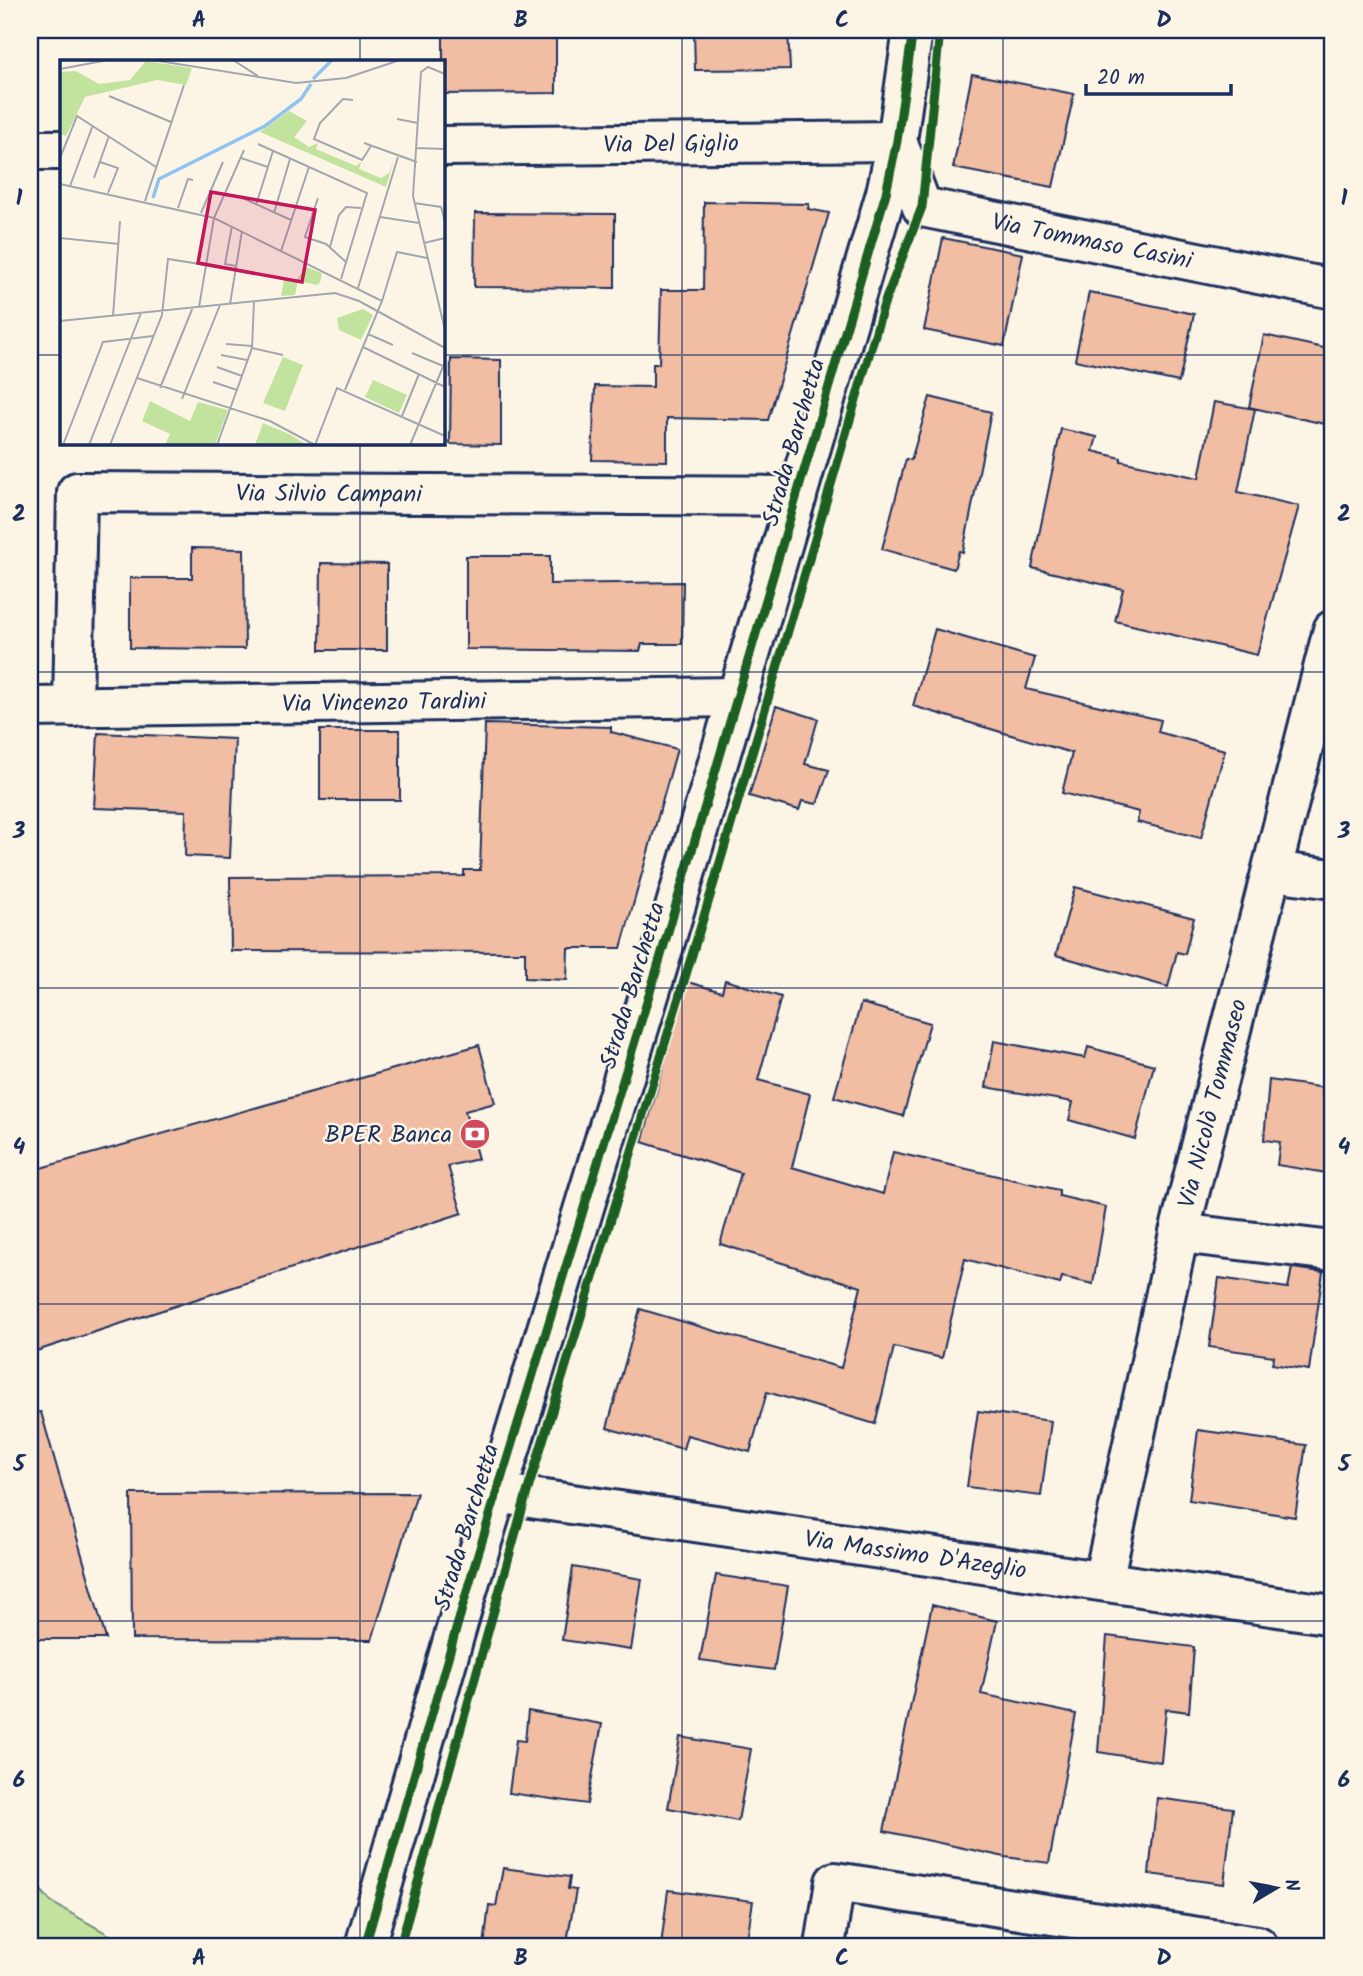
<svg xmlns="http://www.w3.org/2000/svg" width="1363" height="1976" font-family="Kalam,sans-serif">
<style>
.green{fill:#c1e39d;stroke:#6e897e;stroke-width:2}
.building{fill:#f1bda3;stroke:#1b2f5e;stroke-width:2}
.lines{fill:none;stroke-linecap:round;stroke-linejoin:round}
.street-casing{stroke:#1b2f5e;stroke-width:44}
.secondary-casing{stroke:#1b2f5e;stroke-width:44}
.street{stroke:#fcf5e5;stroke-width:38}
.secondary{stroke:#fcf5e5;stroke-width:38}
.cycleway-casing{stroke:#fcf5e5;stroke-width:13}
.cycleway{stroke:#1b5e20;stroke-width:9}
.grid{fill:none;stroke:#1b2f5e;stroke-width:2;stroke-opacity:0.55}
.labels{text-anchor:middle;stroke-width:5;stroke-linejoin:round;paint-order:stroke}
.street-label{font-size:24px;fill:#1b2f5e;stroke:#fcf5e5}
.poi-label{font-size:24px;fill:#1b2f5e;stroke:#fcf5e5;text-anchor:end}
.inset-river{fill:none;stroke:#92c3ee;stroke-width:3.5}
.inset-road{fill:none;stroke:#a2a6af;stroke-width:2}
.view{fill:#c2185b;fill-opacity:0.15;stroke:#c2185b;stroke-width:3.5}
.inset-edge{fill:none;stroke:#1b2f5e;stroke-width:3.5}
.neatline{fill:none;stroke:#1b2f5e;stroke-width:2.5}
.grid-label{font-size:23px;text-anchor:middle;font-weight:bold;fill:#1b2f5e}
</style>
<rect width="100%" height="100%" fill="#fcf5e5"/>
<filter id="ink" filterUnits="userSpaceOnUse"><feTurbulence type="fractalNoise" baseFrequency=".0143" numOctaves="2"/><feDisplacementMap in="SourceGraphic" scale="14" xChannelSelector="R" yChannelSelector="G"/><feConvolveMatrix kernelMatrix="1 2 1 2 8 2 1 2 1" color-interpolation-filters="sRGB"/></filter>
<g filter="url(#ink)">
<path class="green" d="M30 1877 51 1902 129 1946H30Z"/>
<path class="building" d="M443 30H556V93L443 94Z
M694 30H788L790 69 695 70Z
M972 74 1074 94 1053 187 953 168Z
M704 202 809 204 808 209 829 213 768 420 667 418V461L592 460 595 386 653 387V364H659L661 290H703Z
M475 213 615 214V288L474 287Z
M943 238 1023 254 1004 346 924 330Z
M1089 292 1194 314 1179 382 1075 360Z
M1264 335 1333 350V382L1325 424 1249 407Z
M451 359 501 360V445L450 444Z
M930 397 991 412 963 552 959 551 954 569 882 549 906 459 911 460Z
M1214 402 1255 409 1238 492 1299 506 1257 655 1115 621 1123 589 1032 568 1061 429 1097 437 1093 451 1121 458V461L1199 478Z
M192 548 244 549 245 649 130 648V578H192Z
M466 556H550V584L683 582 682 644H642L640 651 466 649Z
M321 563 387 564V650H320Z
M935 629 1035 658 1026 689 1161 720 1158 732 1225 750 1201 838 1137 822 1139 812 1062 793 1072 753 913 706Z
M776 706 818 719 805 764 829 770 817 804 802 801 799 810 749 796Z
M485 724 611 727V732L677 749 621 948H568L567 980 525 978V952L231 951 230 877 464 876V870H480Z
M320 730H400V800H320Z
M98 733 235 739 230 858 185 856 186 811 94 808Z
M1075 887 1194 918 1185 954 1177 952 1168 987 1056 955Z
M725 980 781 997 758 1080 810 1094 792 1167 883 1194 893 1152 1059 1190V1196L1106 1207 1093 1284 1062 1277 1060 1284 965 1259 942 1358 894 1347 875 1424 767 1392 750 1452 687 1435 683 1449 607 1428 640 1309 841 1368 861 1287 720 1244 741 1173 642 1142 688 982 722 992Z
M861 1003 930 1023 903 1116 834 1097Z
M994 1041 1085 1058 1088 1047 1154 1065 1135 1139 1069 1120 1073 1102 986 1087Z
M479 1045 495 1103 465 1111 478 1159 448 1166 462 1213 30 1353V1171Z
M1269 1080 1333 1089V1174L1277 1165 1280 1142 1264 1140Z
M1292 1268 1323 1272 1309 1370 1272 1364 1274 1356 1209 1347 1219 1278 1288 1288Z
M978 1411 1051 1421 1041 1496 967 1487Z
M41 1412 106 1639H30V1413Z
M1198 1430 1306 1445 1295 1517 1189 1500Z
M417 1493 372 1640 132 1639 131 1494Z
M573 1567 642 1579 631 1650 562 1640Z
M716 1575 788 1586 774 1670 700 1660Z
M932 1605 997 1621 981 1694 1076 1714 1049 1863 1005 1857 884 1831Z
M1107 1636 1194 1647 1189 1712 1166 1709 1161 1762 1098 1752Z
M528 1711 602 1724 587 1804 509 1793 516 1740 525 1741Z
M680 1737 751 1749 738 1821 668 1808Z
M1157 1798 1233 1808 1224 1884 1149 1874Z
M503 1868 570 1877 568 1889 576 1890 567 1942H560L559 1946H484L489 1905 496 1906Z
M668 1890 753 1901 746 1946H661Z"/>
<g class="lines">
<g class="street-casing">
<g id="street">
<path id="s1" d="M443 146 897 141 922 207 1333 289"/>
<path d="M30 150H61"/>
<path id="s2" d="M30 707 738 697"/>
<path id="s3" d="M73 707 77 492 797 496"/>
<path d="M1272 871 1333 879"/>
<path d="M1179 1233 1333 1251"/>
<path id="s4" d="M496 1493 1333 1615"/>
<path id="s5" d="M1103 1581 1179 1233 1333 630"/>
<path d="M825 1946 835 1882 1258 1946"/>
</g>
</g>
<g class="secondary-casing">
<path id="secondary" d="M365 1946 472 1574 657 969 886 193 897 141 913 30"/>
</g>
<use href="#street" class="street"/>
<use href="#secondary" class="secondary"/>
<g class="cycleway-casing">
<path id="cycleway" d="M365 1946 472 1574 657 969 886 193 897 141 913 30
M400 1946 526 1496 711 893 884 304 922 207 940 30"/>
</g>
<use href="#cycleway" class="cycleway"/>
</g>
</g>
<path class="grid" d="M360 30V61M682 30V1946M1003 30V1946M30 355H61M443 355H1333M360 443V1946M30 672H1333M30 988H1333M30 1304H1333M30 1621H1333"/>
<defs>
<g id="bank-disc" transform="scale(1.575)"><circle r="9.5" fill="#d1495b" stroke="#fcf5e5"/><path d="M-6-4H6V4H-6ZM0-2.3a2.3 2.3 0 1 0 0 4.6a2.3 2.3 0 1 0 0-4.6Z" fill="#fff"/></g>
</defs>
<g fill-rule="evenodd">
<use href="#bank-disc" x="475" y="1134"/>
</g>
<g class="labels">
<g class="street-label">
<text dy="8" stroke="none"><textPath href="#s1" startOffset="228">Via Del Giglio</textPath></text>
<text dy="8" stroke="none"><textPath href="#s1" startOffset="698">Via Tommaso Casini</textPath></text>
<text transform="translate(793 442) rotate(-74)" y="8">Strada Barchetta</text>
<text dy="8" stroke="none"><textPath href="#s3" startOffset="467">Via Silvio Campani</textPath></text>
<text dy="8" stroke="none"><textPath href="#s2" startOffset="354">Via Vincenzo Tardini</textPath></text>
<text transform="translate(632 985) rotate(-73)" y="8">Strada Barchetta</text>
<text dy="8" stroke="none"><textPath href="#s5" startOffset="490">Via Nicolò Tommaseo</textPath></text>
<text transform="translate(466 1527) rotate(-73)" y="8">Strada Barchetta</text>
<text dy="8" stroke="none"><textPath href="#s4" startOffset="424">Via Massimo D'Azeglio</textPath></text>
</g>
<g class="poi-label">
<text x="452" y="1142">BPER Banca</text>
</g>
</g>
<g transform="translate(60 60)">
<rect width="385" height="385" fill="#fcf5e5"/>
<path d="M86 1 132 8 126 25 97 20 25 37 6 76 0 74V12L16 11 39 24 70 20ZM229 51 247 61 234 77 249 87 258 83 256 89 296 106 301 102 299 109 321 118 329 113 334 100 326 127 200 72ZM246 207 262 213 260 222 257 225 238 221 235 235 221 236 224 219 236 220ZM303 249 313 255 301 280 279 270 277 258ZM223 297 243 305 225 351 203 343ZM313 320 347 335 339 353 305 337ZM90 341 130 361 138 342 168 350 155 385H105L110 374 82 361ZM203 363 229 374 247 385H195Z" fill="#c1e39d"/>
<path class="inset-river" d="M253 19 272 0M93 138 99 119 205 66 241 39 251 24"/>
<path class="inset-road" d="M93 0 236 23 286 18 340 0M173 0 198 16M0 9 48 0M385 14 368 7 361 12 353 136 385 270M49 36 111 62M293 40 283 39 260 63 254 79 302 100 311 86M337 59 358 63M304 83 357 102M198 84 307 133 281 219M357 88 385 89M0 98 17 56 96 107M181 98 208 107M40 102 58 108 48 133M34 118 49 76M0 124 154 158 322 241 285 330M10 126 33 65M178 136 231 160M258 138 245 177 266 184 286 202M85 141 124 25M354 143 381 147 385 162M196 145 213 91M118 148 128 119 133 120M141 153 163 102M214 153 230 99M320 157 359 163M172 166 165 204 176 206M0 178 59 184M364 183 385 178M270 187 279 155 286 147 301 148M221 191 249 107M298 228 338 97M322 241 337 192 367 198M170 244 182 171M139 247 154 158 184 90M53 256 60 161M0 261 275 233 299 241 385 288M308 274 333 285M166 284 192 286M303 287 385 327M192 288 223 295M352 293 383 306M161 295 187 300M157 307 182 316M77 318 210 361 255 385M153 322 177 330M100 328 133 247M122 339 160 245M342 356 359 314M3 385 43 282 93 276M29 385 81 253M50 385 102 255 108 199 146 205M157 385 192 288 194 241M255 385 277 328 385 376M350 385 385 302"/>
<path class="view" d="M151 132 255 150 242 222 138 203Z"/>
<rect width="385" height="385" class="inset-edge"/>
</g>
<rect width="1363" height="1976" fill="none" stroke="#fcf5e5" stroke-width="77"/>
<g transform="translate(1276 1888) rotate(80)" stroke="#fcf5e5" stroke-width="5" paint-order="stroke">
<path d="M0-5L12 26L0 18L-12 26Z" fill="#1b2f5e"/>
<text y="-10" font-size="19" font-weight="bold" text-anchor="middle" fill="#1b2f5e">N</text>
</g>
<path d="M1086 84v10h145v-10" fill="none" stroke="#1b2f5e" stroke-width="3.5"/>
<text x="1097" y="84" font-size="21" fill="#1b2f5e" stroke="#fcf5e5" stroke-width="5" paint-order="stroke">20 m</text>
<rect x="38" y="38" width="1286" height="1900" class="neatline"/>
<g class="grid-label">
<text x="199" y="27">A</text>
<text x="521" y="27">B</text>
<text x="842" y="27">C</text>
<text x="1164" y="27">D</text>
<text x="19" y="205">1</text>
<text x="1344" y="205">1</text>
<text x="19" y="521">2</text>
<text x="1344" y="521">2</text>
<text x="19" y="838">3</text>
<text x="1344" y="838">3</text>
<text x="19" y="1154">4</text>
<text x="1344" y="1154">4</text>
<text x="19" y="1471">5</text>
<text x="1344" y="1471">5</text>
<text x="19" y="1787">6</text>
<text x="1344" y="1787">6</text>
<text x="199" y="1965">A</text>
<text x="521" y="1965">B</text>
<text x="842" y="1965">C</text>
<text x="1164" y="1965">D</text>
</g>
</svg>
